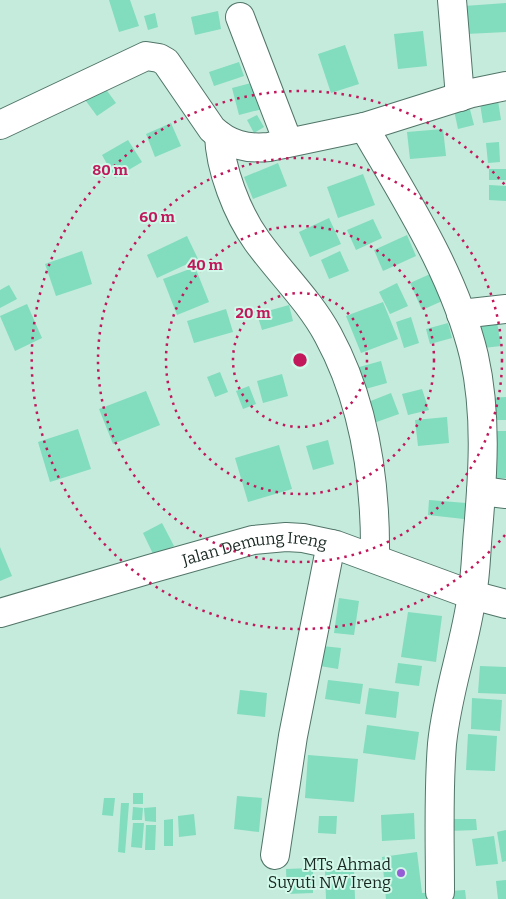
<svg xmlns="http://www.w3.org/2000/svg" width="506" height="899" font-family="Bitter,serif">
<style>
.building{fill:#82dcbe}
.lines{fill:none;stroke-linecap:round;stroke-linejoin:round}
.minor-casing{stroke:#517568;stroke-width:30}
.minor{stroke:#fff;stroke-width:28}
.ring{fill:none;stroke:#c2185b;stroke-width:2.5;stroke-dasharray:2.5 5}
.poi-dot{fill:#955ed6;stroke:#d1f8e9;stroke-width:2}
.labels{text-anchor:middle;stroke-width:4;stroke-linejoin:round;paint-order:stroke}
.street-label{font-size:16px;fill:#182722;stroke:#d1f8e9}
.poi-label{font-size:16px;fill:#182722;stroke:#d1f8e9;text-anchor:end}
.centre{fill:#c2185b;stroke:#d1f8e9;stroke-width:2.5}
.ring-label{font-size:15px;text-anchor:middle;font-weight:bold;fill:#c2185b;stroke:#d1f8e9;stroke-width:4;stroke-linejoin:round;paint-order:stroke}
</style>
<rect width="100%" height="100%" fill="#c4ebdc"/>
<path class="building" d="M109 0H130L139 26 119 32Z
M506 3V32L466 34 464 6Z
M218 11 221 29 195 35 191 17Z
M155 13 158 27 148 30 144 16Z
M423 31 427 66 398 69 394 34Z
M345 45 359 84 331 93 318 54Z
M239 62 244 76 214 86 209 72Z
M263 80 270 107 239 115 232 88Z
M102 84 116 103 97 116 83 97Z
M497 94 501 120 483 123 479 97Z
M467 98 474 125 458 129 452 101Z
M257 115 264 127 254 133 247 120Z
M171 123 181 146 155 157 146 134Z
M443 129 446 156 410 159 407 132Z
M128 140 142 162 115 178 102 155Z
M499 142 500 162 488 163 486 143Z
M278 163 287 186 253 199 244 177Z
M489 169H506V180H489Z
M363 174 375 205 338 218 327 187Z
M489 185 506 186V201L489 200Z
M329 218 341 244 310 257 299 232Z
M373 219 382 238 356 250 347 230Z
M407 235 416 256 383 271 374 250Z
M187 236 198 259 157 278 147 255Z
M82 251 92 284 56 296 45 264Z
M340 251 349 271 329 279 321 260Z
M195 267 209 302 177 315 163 279Z
M437 271 449 298 422 310 410 283Z
M397 283 408 306 390 314 379 292Z
M9 285 17 299 0 308V290Z
M383 302 398 339 361 353 346 316Z
M27 304 42 338 15 351 0 316Z
M289 305 293 321 262 330 257 314Z
M226 309 233 332 194 343 187 321Z
M411 317 419 343 404 348 396 322Z
M497 322 501 346 474 349 471 325Z
M448 323 452 338 430 344 426 329Z
M381 361 387 383 358 391 352 369Z
M220 372 228 392 215 397 207 377Z
M282 374 288 396 263 403 257 381Z
M249 386 256 404 243 409 236 391Z
M422 389 429 410 408 415 402 394Z
M146 391 160 425 113 444 99 409Z
M391 393 399 414 371 424 363 404Z
M506 397V420H490L489 398Z
M447 417 449 443 418 446 415 420Z
M78 429 91 469 50 482 38 442Z
M491 431H506V478L492 479Z
M328 440 334 464 313 470 306 446Z
M279 445 292 489 248 502 235 458Z
M429 500 466 503 464 519 428 515Z
M162 523 174 546 154 556 143 533Z
M0 547 12 576 0 581Z
M339 598 359 601 354 635 334 633Z
M408 612 442 616 436 662 401 657Z
M322 646 341 648 338 669 320 666Z
M398 663 422 666 419 686 395 683Z
M480 666 506 667V694L478 693Z
M328 680 363 684 360 704 325 699Z
M369 688 399 692 396 718 365 714Z
M240 690 267 693 265 717 237 714Z
M472 698 502 700 500 731 471 729Z
M367 725 419 732 415 760 363 753Z
M468 734 497 736 495 771 466 770Z
M308 755 358 759 354 802 305 798Z
M133 793H143V804H133Z
M237 796 262 798 259 832 234 829Z
M104 798H115L113 816 102 815Z
M121 803H129L125 853 118 852Z
M133 807 143 808 142 820H132Z
M156 807V822L145 821 144 808Z
M414 813 415 839 382 841 381 815Z
M194 814 196 835 179 837 178 816Z
M319 816H337L336 834 318 833Z
M173 819V846H164V820Z
M448 819H476L477 830 448 831Z
M133 823H144L142 848 131 847Z
M146 825H156L155 850H145Z
M506 830V861L502 862 497 832Z
M494 836 498 864 476 866 472 839Z
M417 852 422 893 465 890 466 899H386L382 857Z
M313 868V893L287 894 286 869Z
M325 870H354L355 899H326Z
M506 880V899H498L496 881Z"/>
<g class="lines">
<g class="minor-casing">
<g id="minor">
<path d="M452 0 460 97"/>
<path d="M240 17 288 142"/>
<path d="M0 125 146 56 159 58 166 62 212 129C229 145 246 149 269 147L364 127 472 93 506 86"/>
<path d="M364 127C406 200 454 273 474 356 487 414 483 473 478 531 476 552 476 574 472 595 465 645 447 693 442 744 438 793 440 843 440 892"/>
<path d="M219 135C220 169 237 213 257 241 280 273 309 300 328 335 365 403 376 481 375 558"/>
<path d="M461 314 506 309"/>
<path d="M481 491 506 494"/>
<path id="s1" d="M0 613 150 569 253 540 286 537 303 538 336 545 472 595 506 604"/>
<path d="M275 855 293 736 331 544"/>
</g>
</g>
<use href="#minor" class="minor"/>
</g>
<g class="ring">
<circle cx="300" cy="360" r="67"/>
<circle cx="300" cy="360" r="134"/>
<circle cx="300" cy="360" r="202"/>
<path d="M505 535A269 269 0 1 1 505 185"/>
</g>
<circle class="poi-dot" cx="401" cy="873" r="5"/>
<g class="labels">
<g class="street-label">
<text dy="6" stroke="none"><textPath href="#s1" startOffset="264">Jalan Demung Ireng</textPath></text>
</g>
<g class="poi-label">
<text x="391" y="870">MTs Ahmad<tspan x="391" dy="18">Suyuti NW Ireng</tspan></text>
</g>
</g>
<circle cx="300" cy="360" r="8" class="centre"/>
<g class="ring-label">
<text x="110" y="175">80 m</text>
<text x="157" y="222">60 m</text>
<text x="205" y="270">40 m</text>
<text x="253" y="318">20 m</text>
</g>
</svg>
